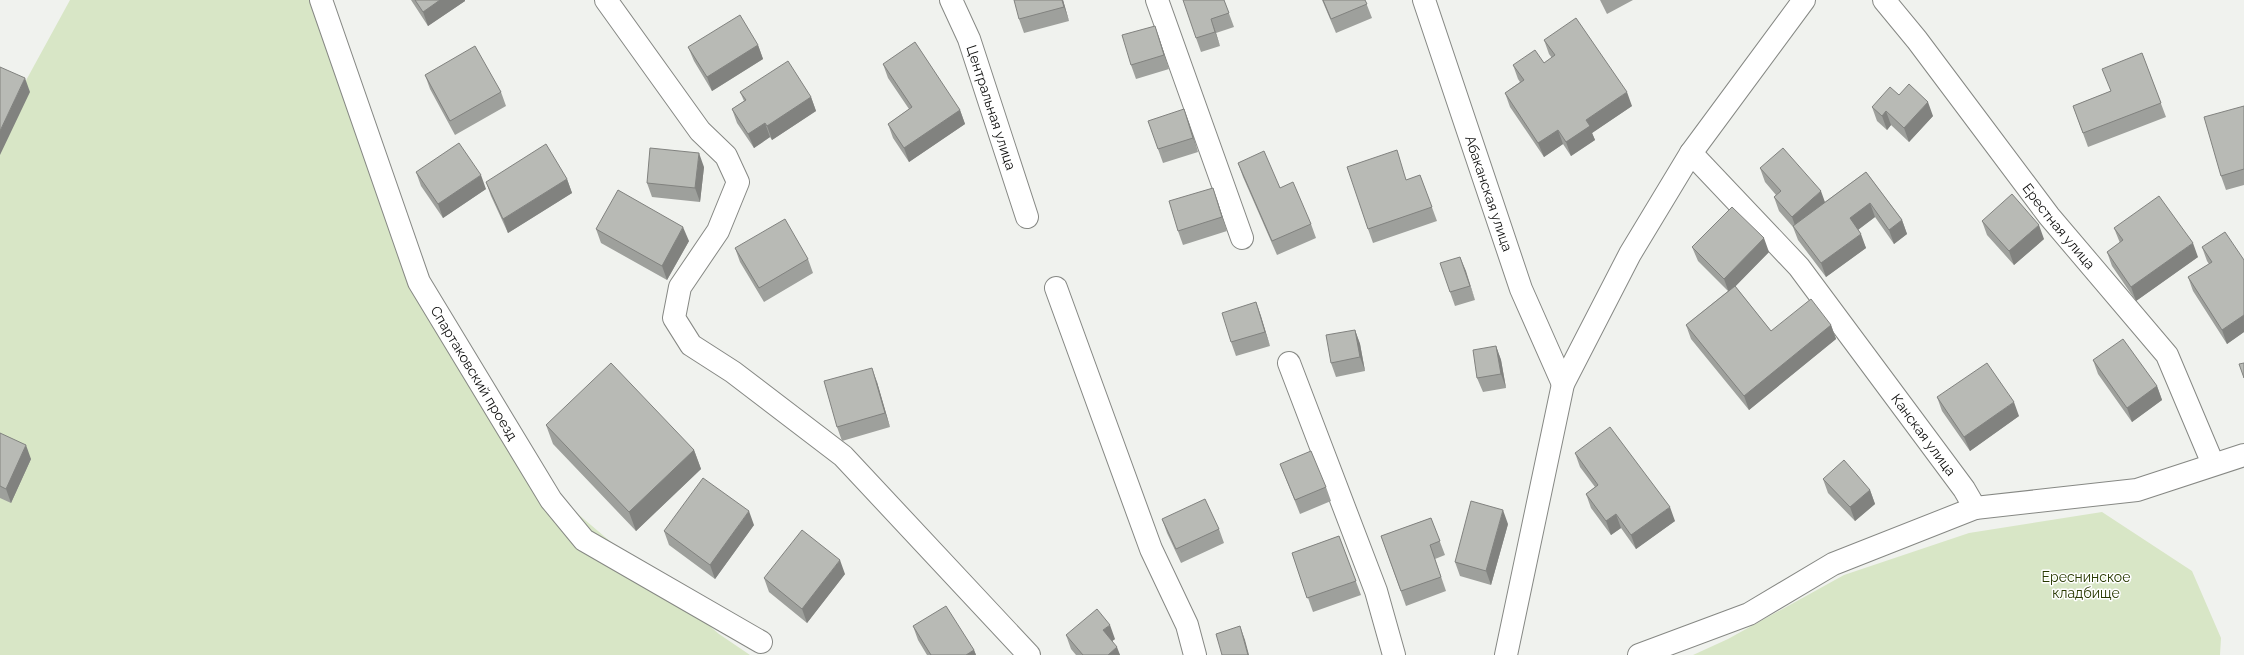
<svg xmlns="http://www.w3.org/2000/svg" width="2244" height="655" font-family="Raleway,sans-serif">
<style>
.green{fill:#d8e6c6}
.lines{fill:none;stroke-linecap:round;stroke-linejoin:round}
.minor-casing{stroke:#868884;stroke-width:24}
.minor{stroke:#fff;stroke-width:22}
.wall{fill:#9ea09c}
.shaded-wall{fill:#81827f}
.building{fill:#b8bab5;stroke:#81827f}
.labels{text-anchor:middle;stroke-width:3;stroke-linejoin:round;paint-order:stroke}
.street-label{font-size:14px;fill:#0e0e0d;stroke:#fff}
.park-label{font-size:14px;fill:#283900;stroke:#fff}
</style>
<rect width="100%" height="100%" fill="#f0f2ee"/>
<path class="green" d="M70 0H316L402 234 558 497 719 634 750 655H0V128Z
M2102 512 2192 571 2221 638 2220 655H1693L1728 639 1844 575 1969 533Z"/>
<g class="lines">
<g class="minor-casing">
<g id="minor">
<path id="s1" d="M321 0 419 282 551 500 584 540 761 642"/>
<path d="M606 0 700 131 726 156 738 182 718 231 680 287 674 318 691 345 733 372 843 456 1029 655"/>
<path id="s2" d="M951 0 969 39 1027 217"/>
<path d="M1157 0 1242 238"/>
<path id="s3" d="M1424 0 1521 289 1563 384"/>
<path id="s4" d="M1884 0 1917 40 2049 216 2167 355 2213 464"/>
<path id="s5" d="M1691 153 1799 267 1964 489 1975 508 2137 490 2244 455"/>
<path d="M1056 288 1151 549 1187 625 1195 655"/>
<path d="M1289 363 1376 591 1394 655"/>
<path d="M1506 655 1563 384 1630 254 1691 153 1804 0"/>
<path d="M1639 655 1749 614 1833 564 1975 508"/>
</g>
</g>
<use href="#minor" class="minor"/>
</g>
<path class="wall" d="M411 0H465V1L428 26Z
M1063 0 1069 21 1024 33 1019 19Z
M1224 0 1234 27 1216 33 1220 46 1201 52 1196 38Z
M1322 0H1365L1372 18 1336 33Z
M1600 0H1633L1607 14Z
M1155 26 1169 69 1136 79 1131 65Z
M1544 40 1632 106 1592 133 1595 140 1571 156 1563 144 1544 157 1510 107 1505 93 1520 82 1518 79 1513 65 1544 63 1552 58 1549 54Z
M758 45 763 59 712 91 694 61 688 47Z
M2142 53 2166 117 2088 147 2073 106 2111 91Z
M883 64 960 110 965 124 909 162 893 138 888 124 909 109 888 78Z
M425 75 501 92 506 106 455 135 430 89Z
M740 92 811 97 816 111 772 140 770 137 754 148 737 123 732 109 744 101Z
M1899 95 1933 116 1909 142 1891 125 1887 130 1877 121 1872 107Z
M2244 106V185L2226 190 2221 176Z
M1189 123 1198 152 1163 163 1158 149Z
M1238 163 1280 188 1311 224 1316 238 1277 255 1243 177Z
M704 167 700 202 652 197 647 183Z
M1760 168 1825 202 1866 172 1902 220 1907 234 1894 244 1875 217 1858 230 1866 248 1826 277 1798 240 1793 227 1779 211 1774 197 1776 195 1765 182Z
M416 172 486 189 443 218 421 186Z
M1420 175 1437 221 1373 243 1368 229 1407 180Z
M567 179 572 193 508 233 491 196 486 182Z
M1213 188 1227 231 1183 245 1178 231Z
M1982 221 2044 239 2014 265 1987 235Z
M2114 228 2198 257 2136 301 2112 266 2107 252 2120 243Z
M596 229 689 241 667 280 601 243Z
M1692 247 1769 252 1735 286 1771 331 1831 325 1836 339 1749 410 1691 339 1686 325 1728 291 1698 261Z
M2202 247 2244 260V332L2227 344 2193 291 2188 277 2209 264 2207 261Z
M735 248 808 259 813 273 764 302 740 262Z
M1460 257 1475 300 1455 306 1450 292Z
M1256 302 1270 346 1236 356 1231 342Z
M1355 330 1360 344 1365 371 1336 377 1331 363Z
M1496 346 1501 360 1506 388 1483 392 1477 378Z
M2093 360 2157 386 2162 400 2132 422 2098 374Z
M877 382 890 427 842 441 837 427Z
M1937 397 2019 416 1970 451 1942 411Z
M546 425 694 450 701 469 636 531 553 444Z
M0 433 31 459 11 503 0 498Z
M1575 453 1675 521 1636 549 1621 528 1611 535 1591 508 1586 494 1595 487 1580 467Z
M1280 464 1326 487 1331 501 1300 514Z
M1823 479 1870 490 1875 504 1855 521 1828 493Z
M1431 518 1445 555 1435 559 1446 591 1406 606 1381 536Z
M1162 519 1219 529 1224 543 1181 563 1167 533Z
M1508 524 1491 585 1460 576 1455 562Z
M754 525 715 579 669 545 664 531Z
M1339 536 1361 595 1313 612 1292 553Z
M845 574 807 623 769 592 764 578Z
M913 626 974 650 976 655H927L918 640Z
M1066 635 1115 639 1112 641 1120 655H1076L1071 649Z"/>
<path class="shaded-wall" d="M440 0H465V1L428 26 423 12Z
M1062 0H1063L1069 21 1064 7Z
M1211 19 1216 33 1220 46 1215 32Z
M1155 26 1160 40 1169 69 1164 55Z
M758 45 763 59 712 91 707 77Z
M25 78 30 92 0 155V131Z
M1627 92 1632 106 1592 133 1595 140 1571 156 1566 142 1586 120Z
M811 97 816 111 772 140 767 126Z
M1928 102 1933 116 1909 142 1904 128Z
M1184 109 1189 123 1198 152 1193 138Z
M960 110 965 124 909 162 904 148Z
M1886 111 1891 125 1887 130 1882 116Z
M765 123 770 137 754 148 748 134Z
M1558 130 1563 144 1544 157 1538 143Z
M699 153 704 167 700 202 695 188Z
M481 175 486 189 443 218 438 204Z
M567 179 572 193 508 233 503 219Z
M1213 188 1218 202 1227 231 1222 217Z
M1821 191 1826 205 1797 231 1792 217Z
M1870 203 1875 217 1855 232 1850 218Z
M1902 220 1907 234 1894 244 1889 230Z
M2039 225 2044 239 2014 265 2009 251Z
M683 227 689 241 667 280 662 266Z
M1861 234 1866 248 1826 277 1821 263Z
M1764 238 1769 252 1729 293 1724 279Z
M2193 243 2198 257 2136 301 2131 287Z
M1460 257 1466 271 1475 300 1470 286Z
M1256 302 1261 316 1270 346 1265 332Z
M2244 315V332L2227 344 2222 330Z
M1831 325 1836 339 1749 410 1744 396Z
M1355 330 1360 344 1365 371 1360 357Z
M1496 346 1501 360 1506 388 1501 374Z
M872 368 877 382 890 427 885 413Z
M2157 386 2162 400 2132 422 2127 408Z
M2014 402 2019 416 1970 451 1964 437Z
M26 445 31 459 11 503 6 489Z
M694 450 701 469 636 531 629 512Z
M1870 490 1875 504 1855 521 1850 507Z
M1670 507 1675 521 1636 549 1631 535Z
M1503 510 1508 524 1491 585 1486 571Z
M749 511 754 525 715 579 710 565Z
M1616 514 1621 528 1611 535 1606 521Z
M840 560 845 574 807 623 802 609Z
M1110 625 1115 639 1108 644 1103 630Z
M1240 626 1245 640 1249 655H1248Z
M1117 647 1120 655H1108Z
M974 650 976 655H966Z"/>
<path class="building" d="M415 0H440L423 12Z
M1014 0H1062L1064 7 1019 19Z
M1183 0H1224L1229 13 1211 19 1215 32 1196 38Z
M1323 0H1365L1367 4 1331 19Z
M740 15 758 45 707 77 688 47Z
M1576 18 1627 92 1586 120 1590 126 1566 142 1558 130 1538 143 1505 93 1524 80 1513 65 1535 50 1544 63 1555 55 1544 40Z
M1155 26 1164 55 1131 65 1122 35Z
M915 42 960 110 904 148 888 124 912 107 883 64Z
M475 46 501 92 450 121 425 75Z
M2142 53 2161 103 2083 133 2073 106 2111 91 2102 69Z
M788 61 811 97 767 126 765 123 748 134 732 109 746 100 740 92Z
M0 67 25 78 0 131Z
M1909 84 1928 102 1904 128 1886 111 1882 116 1872 107 1890 87 1899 95Z
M2244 106V169L2221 176 2204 117Z
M1184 109 1193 138 1158 149 1148 121Z
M459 143 481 175 438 204 416 172Z
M546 144 567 179 503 219 486 182Z
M650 148 699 153 695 188 647 183Z
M1783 148 1821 191 1792 217 1774 197 1781 191 1760 168Z
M1397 150 1406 180 1420 175 1432 207 1368 229 1347 167Z
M1264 151 1280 188 1293 182 1311 224 1272 241 1238 163Z
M1866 172 1902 220 1889 230 1870 203 1850 218 1861 234 1821 263 1793 226Z
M1213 188 1222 217 1178 231 1169 201Z
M618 190 683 227 662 266 596 229Z
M2012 194 2039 225 2009 251 1982 221Z
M2159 196 2193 243 2131 287 2107 252 2123 240 2114 228Z
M1732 207 1764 238 1724 279 1692 247Z
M785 219 808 259 759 288 735 248Z
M2225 232 2244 260V315L2222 330 2188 277 2212 262 2202 247Z
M1460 257 1470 286 1450 292 1440 263Z
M1735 286 1771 331 1811 299 1831 325 1744 396 1686 325Z
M1256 302 1265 332 1231 342 1222 313Z
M1355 330 1360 357 1331 363 1326 335Z
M2123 339 2157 386 2127 408 2093 360Z
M1496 346 1501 374 1477 378 1473 350Z
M611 363 694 450 629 512 546 425Z
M1987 363 2014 402 1964 437 1937 397Z
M2244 363V378L2239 364Z
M872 368 885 413 837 427 824 381Z
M1610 427 1670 507 1631 535 1616 514 1606 521 1586 494 1598 485 1575 453Z
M0 433 26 445 6 489 0 486Z
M1311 451 1326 487 1295 500 1280 464Z
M1844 460 1870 490 1850 507 1823 479Z
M703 478 749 511 710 565 664 531Z
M1205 499 1219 529 1176 549 1162 519Z
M1471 501 1503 510 1486 571 1455 562Z
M1431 518 1440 541 1430 545 1441 577 1401 591 1381 536Z
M802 530 840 560 802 609 764 578Z
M1339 536 1356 581 1307 598 1292 553Z
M946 606 974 650 966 655H931L913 626Z
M1097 609 1110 625 1103 630 1117 647 1108 655H1083L1066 635Z
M1240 626 1248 655H1222L1216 634Z"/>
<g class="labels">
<g class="street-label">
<text dy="5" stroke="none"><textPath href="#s2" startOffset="115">Центральная улица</textPath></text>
<text dy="5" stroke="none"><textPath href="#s3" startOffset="204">Абаканская улица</textPath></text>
<text dy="5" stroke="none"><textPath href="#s4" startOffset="286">Ерестная улица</textPath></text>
<text dy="5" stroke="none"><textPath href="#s1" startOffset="405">Спартаковский проезд</textPath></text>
<text dy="5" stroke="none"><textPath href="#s5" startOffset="366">Канская улица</textPath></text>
</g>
<g class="park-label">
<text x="2086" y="582">Ереснинское<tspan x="2086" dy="16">кладбище</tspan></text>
</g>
</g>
</svg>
